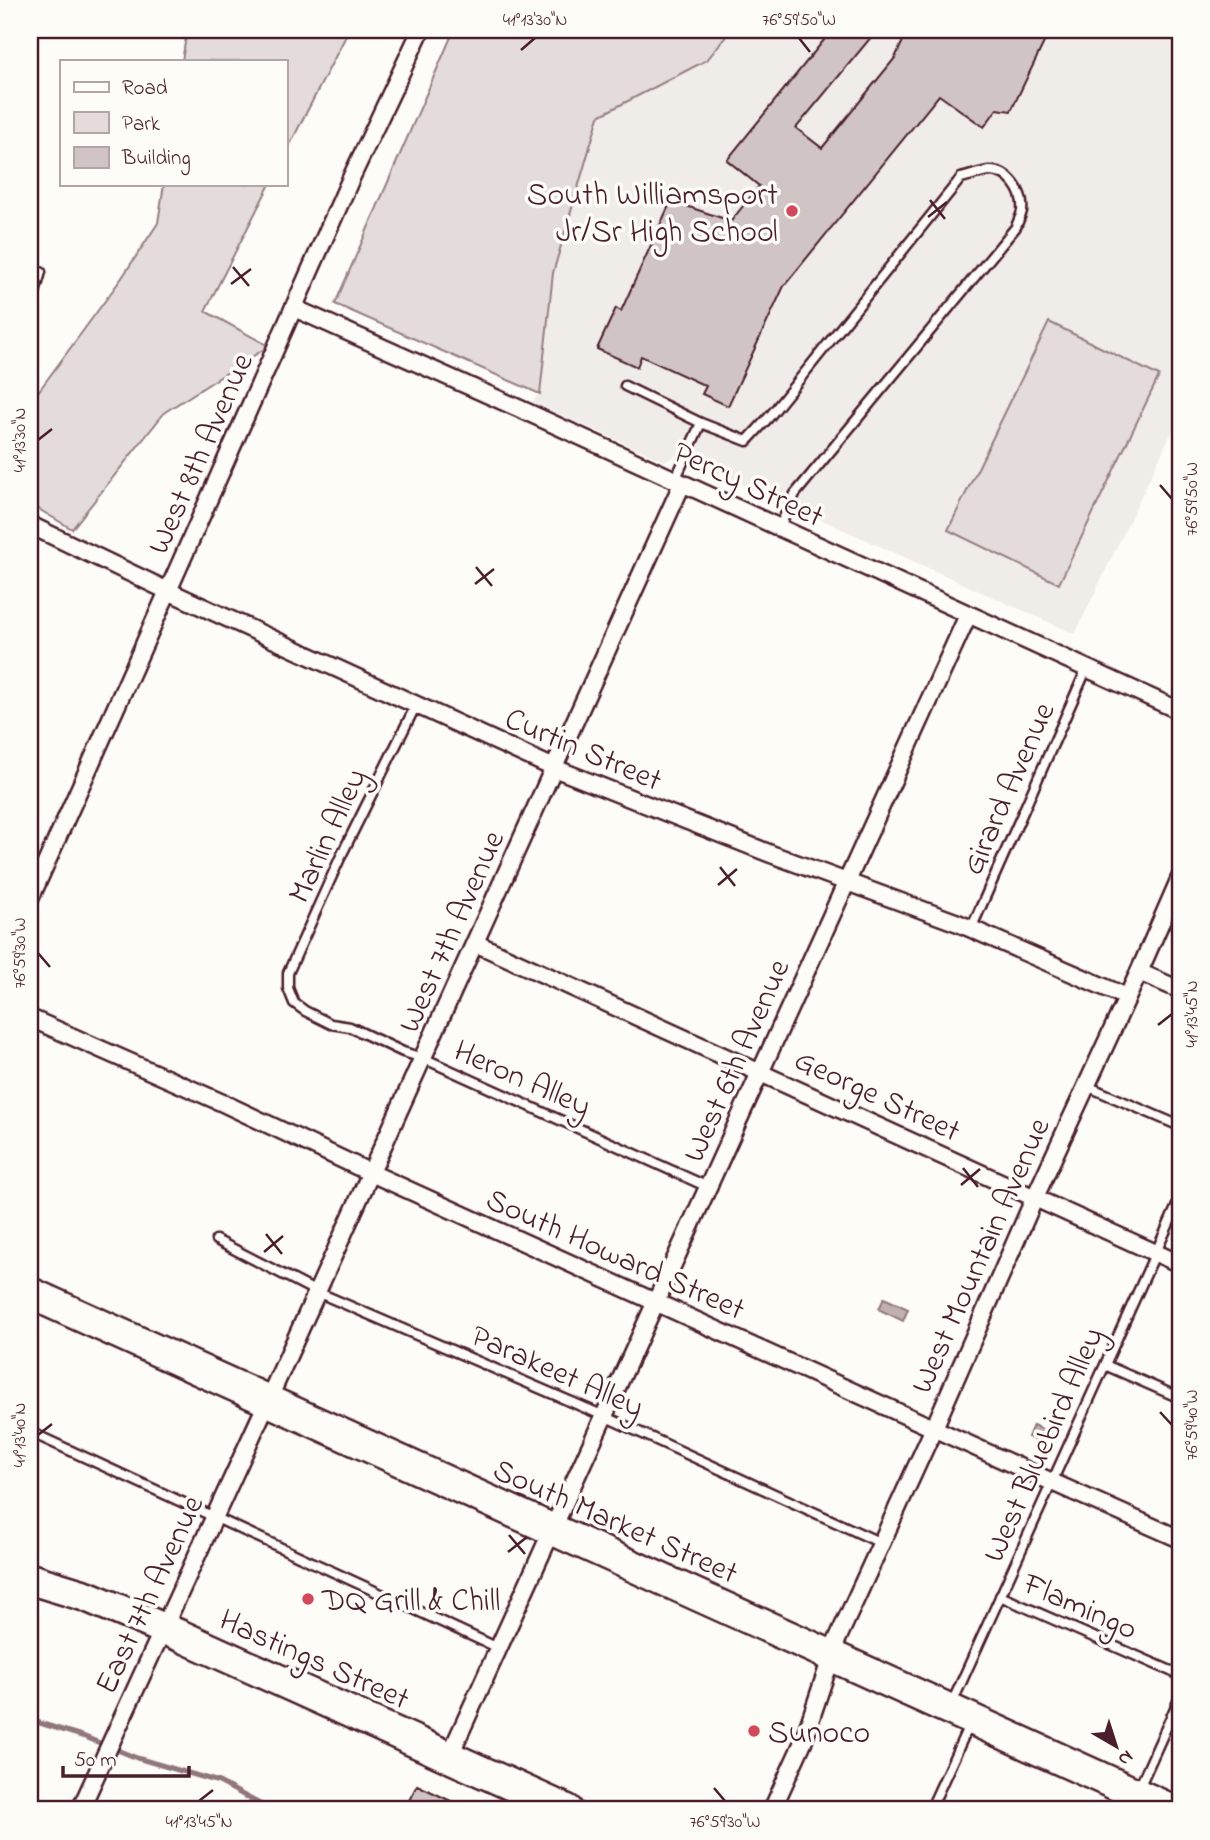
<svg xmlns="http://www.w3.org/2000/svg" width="1210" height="1840" font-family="'Indie Flower',sans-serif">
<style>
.built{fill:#f0ece8}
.green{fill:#e3dcda;stroke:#967e82;stroke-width:2}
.water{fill:#c0b1b1;stroke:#91777b;stroke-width:2}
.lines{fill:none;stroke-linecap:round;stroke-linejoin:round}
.stream{stroke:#91777b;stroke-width:5}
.building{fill:#d0c5c4;stroke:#4a1f2b;stroke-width:2}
.lane-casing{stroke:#4a1f2b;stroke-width:13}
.street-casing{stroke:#4a1f2b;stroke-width:21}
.highway-casing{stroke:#4a1f2b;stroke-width:35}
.lane{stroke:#fdfcf7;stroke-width:8}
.street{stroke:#fdfcf7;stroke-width:16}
.highway{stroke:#fdfcf7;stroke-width:30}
.ticks{fill:none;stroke:#4a1f2b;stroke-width:2.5}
.poi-dot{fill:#d1495b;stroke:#fdfcf7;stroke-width:2.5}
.labels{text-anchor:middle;stroke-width:7;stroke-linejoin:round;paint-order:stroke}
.poi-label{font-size:32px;fill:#4a1f2b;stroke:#fdfcf7;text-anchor:start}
.street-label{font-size:32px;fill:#4a1f2b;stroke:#fdfcf7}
.neatline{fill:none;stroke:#4a1f2b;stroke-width:2.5}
.ticks-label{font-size:18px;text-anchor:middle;fill:#4a1f2b}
</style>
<rect width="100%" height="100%" fill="#fdfcf7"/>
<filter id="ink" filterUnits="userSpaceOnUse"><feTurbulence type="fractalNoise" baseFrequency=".0143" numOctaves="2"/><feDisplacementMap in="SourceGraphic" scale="14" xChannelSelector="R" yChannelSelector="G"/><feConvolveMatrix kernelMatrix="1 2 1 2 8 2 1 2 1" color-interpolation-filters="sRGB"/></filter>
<g filter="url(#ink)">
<path class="built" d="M731 30H1180V415L1075 634 678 455 664 461 532 402 540 394 553 273 599 116 707 60Z"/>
<path class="green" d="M187 30H349L285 154V61H182Z
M454 30H731L707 60 599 116 553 273 540 394 335 304Z
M164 184H270L205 311 269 346 165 412 72 529 30 504V403L121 279 158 223Z
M1049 322 1159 376 1059 584 948 530Z"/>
<path class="water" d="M884 1298 908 1309 903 1321 880 1310 879 1309Z
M1033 1425 1057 1436 1052 1448 1028 1437Z"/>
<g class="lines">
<path class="stream" d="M30 1720 85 1737 137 1758 219 1782 271 1810"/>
</g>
<path class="building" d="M832 30H877L796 128 822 148 895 58 908 30H1050L1011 111 997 109 984 127 939 95 784 286 728 406 702 394 706 386 641 356 637 367 597 349 616 308 621 311 671 201 731 221 759 186 727 160Z
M417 1785 470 1810H404Z"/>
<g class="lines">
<g class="lane-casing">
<path id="lane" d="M30 311 41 272
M625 386 701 423
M675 480 701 423 747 441 770 416 961 178C970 176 980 172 989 171 1009 170 1024 192 1022 211 1021 216 1018 221 1016 227L795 494 779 528
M416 705 341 856 288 973V988L294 1003 305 1011 331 1024 350 1027 403 1052 423 1058 708 1187
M971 929 1087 668
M1087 1086 1180 1126
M216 1240 317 1292 604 1416 881 1543
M1105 1365 1180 1398
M30 1432 498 1648
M1000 1596 1180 1675
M952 1703 1180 1199
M930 1810 969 1725
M1129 1810 1180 1697"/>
</g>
<g class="street-casing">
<path id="street" d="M294 308 527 412 1180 711
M30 525 168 591 554 768 771 854 958 923 1127 997
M30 899 168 591 352 176 421 30
M475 943 1180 1264
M1139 972 1180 990
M30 1018 225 1104 371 1173 1052 1482 1180 1539
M449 1757 968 615
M80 1810 260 1418 682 484
M772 1810 803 1742 837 1640 934 1428 1035 1197 1139 972 1180 878"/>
</g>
<g class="highway-casing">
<path id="highway" d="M30 1293 1172 1810
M30 1579 86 1596 181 1636 567 1810"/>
</g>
<use href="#lane" class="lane"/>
<use href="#street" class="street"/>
<use href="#highway" class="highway"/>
</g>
</g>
<path class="ticks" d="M799 38 810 52M521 50 535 38M930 200 945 219M928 217 947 202M233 267 249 286M231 284 251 269M38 440 52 429M1160 485 1172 499M476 567 492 586M475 584 494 569M720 867 735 886M718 885 737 869M38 953 50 967M1158 1025 1172 1014M963 1168 978 1187M961 1185 980 1169M266 1234 282 1254M264 1252 283 1236M1160 1412 1172 1425M38 1435 52 1424M509 1535 525 1554M508 1552 527 1537M714 1788 725 1801M199 1801 213 1790"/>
<g class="poi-dot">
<circle cx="792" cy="211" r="7"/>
<circle cx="308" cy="1599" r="7"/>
<circle cx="754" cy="1731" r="7"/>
</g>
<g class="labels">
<g class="poi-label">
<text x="778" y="204" text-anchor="end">South Williamsport<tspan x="778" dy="37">Jr/Sr High School</tspan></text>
<text x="322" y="1610">DQ Grill &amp; Chill</text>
<text x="768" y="1742">Sunoco</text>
</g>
<g class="street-label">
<text transform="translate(199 453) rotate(-66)" y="11">West 8th Avenue</text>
<text transform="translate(749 483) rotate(25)" y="11">Percy Street</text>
<text transform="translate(584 748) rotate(23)" y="11">Curtin Street</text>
<text transform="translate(1007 788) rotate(-66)" y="11">Girard Avenue</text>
<text transform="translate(326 835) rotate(-65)" y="11">Marlin Alley</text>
<text transform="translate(450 931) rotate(-66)" y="11">West 7th Avenue</text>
<text transform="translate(735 1060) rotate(-66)" y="11">West 6th Avenue</text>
<text transform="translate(523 1077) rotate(24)" y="11">Heron Alley</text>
<text transform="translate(878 1094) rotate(25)" y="11">George Street</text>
<text transform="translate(616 1253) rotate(24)" y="11">South Howard Street</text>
<text transform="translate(979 1255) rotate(-66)" y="11">West Mountain Avenue</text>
<text transform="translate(558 1370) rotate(24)" y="11">Parakeet Alley</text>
<text transform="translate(1042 1444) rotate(-66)" y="11">West Bluebird Alley</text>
<text transform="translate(616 1520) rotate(24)" y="11">South Market Street</text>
<text transform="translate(148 1594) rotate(-65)" y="11">East 7th Avenue</text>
<text transform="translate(1081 1605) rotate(24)" y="11">Flamingo</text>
<text transform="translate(315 1658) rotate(24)" y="11">Hastings Street</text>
</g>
</g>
<rect width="1210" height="1840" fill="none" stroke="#fdfcf7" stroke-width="77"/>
<rect x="60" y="60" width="228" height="126" fill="#fdfcf7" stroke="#b5a4a5" stroke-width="2"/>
<rect x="74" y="82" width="35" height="10" fill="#fdfcf7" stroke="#b5a4a5" stroke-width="2"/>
<text x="122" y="94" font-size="21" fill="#4a1f2b">Road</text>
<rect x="74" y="112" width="35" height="21" fill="#e3dcda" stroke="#b5a4a5" stroke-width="2"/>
<text x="122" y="130" font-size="21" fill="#4a1f2b">Park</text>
<rect x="74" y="147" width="35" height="21" fill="#d0c5c4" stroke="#b5a4a5" stroke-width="2"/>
<text x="122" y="164" font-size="21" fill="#4a1f2b">Building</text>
<g transform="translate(1116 1746) rotate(141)" stroke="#fdfcf7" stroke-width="5" paint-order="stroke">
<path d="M0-5L12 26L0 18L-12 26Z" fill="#4a1f2b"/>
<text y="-10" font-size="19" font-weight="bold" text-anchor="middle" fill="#4a1f2b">N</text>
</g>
<path d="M63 1766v10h126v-10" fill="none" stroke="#4a1f2b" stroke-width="3.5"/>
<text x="74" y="1766" font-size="21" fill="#4a1f2b" stroke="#fdfcf7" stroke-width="5" paint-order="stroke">50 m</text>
<rect x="38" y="38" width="1134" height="1763" class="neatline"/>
<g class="ticks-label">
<text x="535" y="25">41°13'30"N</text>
<text x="799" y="25">76°59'50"W</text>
<text transform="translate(19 440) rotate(-90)" y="6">41°13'30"N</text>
<text transform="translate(1191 499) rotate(-90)" y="6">76°59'50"W</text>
<text transform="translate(19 953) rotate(-90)" y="6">76°59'30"W</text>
<text transform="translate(1191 1014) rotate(-90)" y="6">41°13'45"N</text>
<text transform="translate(1191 1425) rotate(-90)" y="6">76°59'40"W</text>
<text transform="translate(19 1435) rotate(-90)" y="6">41°13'40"N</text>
<text x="199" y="1827">41°13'45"N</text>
<text x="725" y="1827">76°59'30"W</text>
</g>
</svg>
